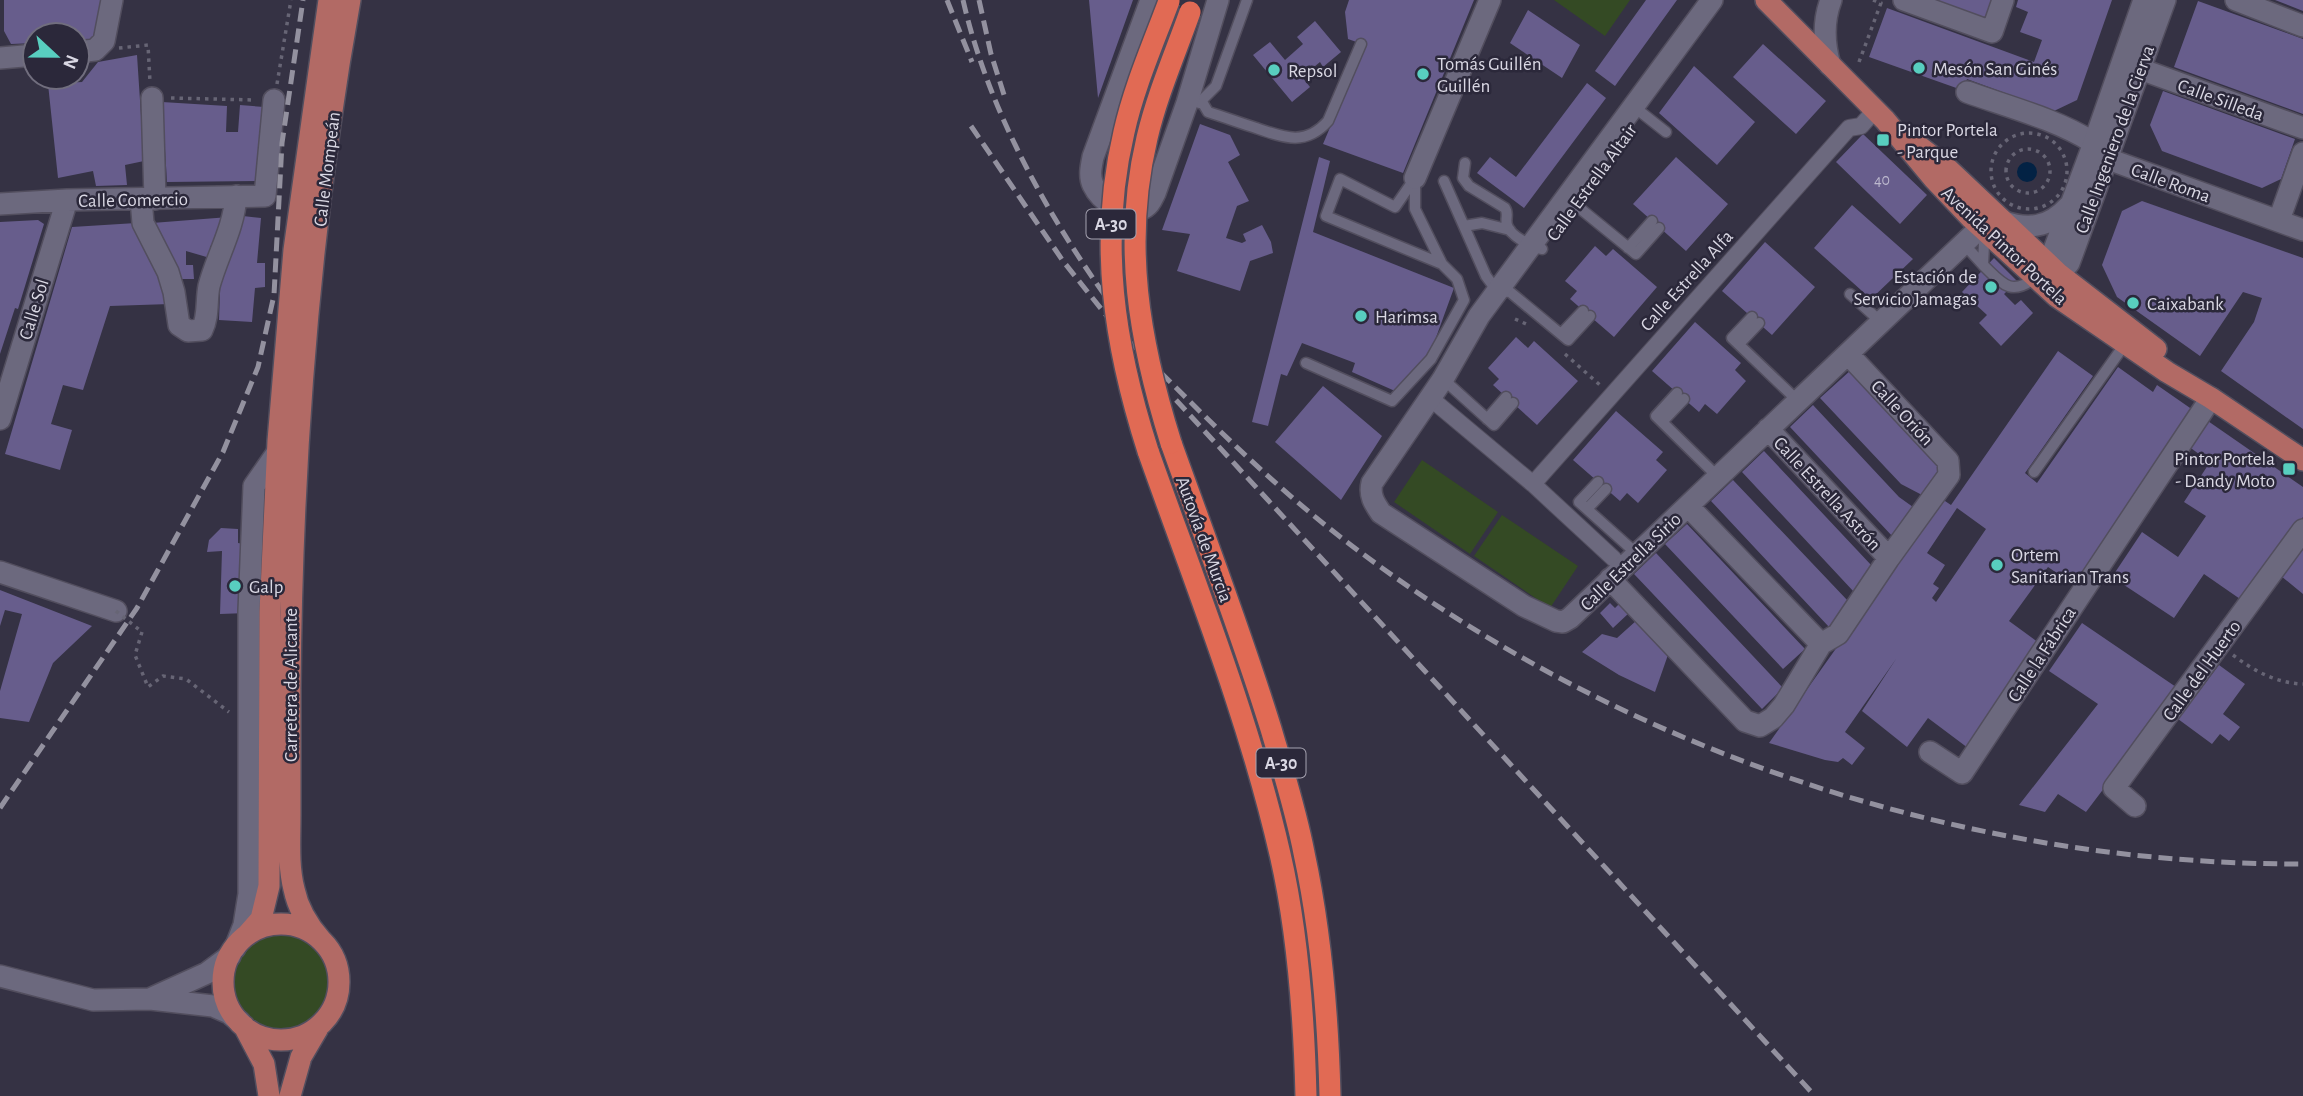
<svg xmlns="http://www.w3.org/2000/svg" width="2303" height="1096" font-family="'Alegreya Sans',sans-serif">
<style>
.green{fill:#344a24}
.water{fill:#032244}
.building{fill:#675d8c;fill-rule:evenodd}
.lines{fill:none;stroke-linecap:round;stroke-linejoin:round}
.service-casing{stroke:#524e5e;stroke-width:13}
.pedestrian-casing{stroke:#524e5e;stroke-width:18}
.minor-casing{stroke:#524e5e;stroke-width:24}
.tertiary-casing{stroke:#524e5e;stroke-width:24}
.primary-casing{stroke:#524e5e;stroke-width:24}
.motorway-casing{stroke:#524e5e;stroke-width:24}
.path{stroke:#676575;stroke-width:3.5;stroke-dasharray:3.5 5;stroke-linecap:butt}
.service{stroke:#6c697e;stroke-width:10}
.pedestrian{stroke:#6c697e;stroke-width:16}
.minor{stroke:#6c697e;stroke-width:21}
.tertiary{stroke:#6c697e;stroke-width:21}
.primary{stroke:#b26a65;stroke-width:21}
.motorway{stroke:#e16a54;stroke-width:21}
.rail{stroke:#93919f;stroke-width:5;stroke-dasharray:14 7;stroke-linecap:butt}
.motorway-bridge-casing{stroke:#524e5e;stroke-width:24;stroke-linecap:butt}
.path-bridge{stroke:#676575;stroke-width:3.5;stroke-dasharray:3.5 5;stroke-linecap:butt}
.motorway-bridge{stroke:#e16a54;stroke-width:21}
.poi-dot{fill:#58cebf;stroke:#2b283a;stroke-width:2.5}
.labels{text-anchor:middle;stroke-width:5;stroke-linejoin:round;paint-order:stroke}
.number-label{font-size:16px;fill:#bdb9ce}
.shield{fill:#2b283a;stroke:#a6a3b1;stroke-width:2}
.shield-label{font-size:18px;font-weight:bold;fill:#dad8e4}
.poi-label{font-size:19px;fill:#dad8e4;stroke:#2b283a;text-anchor:start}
.street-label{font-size:19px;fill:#dad8e4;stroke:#2b283a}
</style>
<rect width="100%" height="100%" fill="#353244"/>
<path class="green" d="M1554 0H1630L1605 36Z
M1422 460 1498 512 1470 554 1394 502Z
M1502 515 1578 566 1550 608 1474 556Z
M275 924C349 921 363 1025 292 1038 283 1040 269 1041 260 1036 251 1030 241 1018 233 1010 224 1000 219 977 227 965 230 959 260 930 265 927 266 926 273 925 275 924Z"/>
<path class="water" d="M2017 172a10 10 0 1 1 20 0a10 10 0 1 1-20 0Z"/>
<path class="building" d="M4 0H101L97 39 77 40V35H35V43L11 44 4 31Z
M1089 0H1133L1098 98Z
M1349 0H1474L1403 173 1323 144 1365 45 1348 39 1345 12Z
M1646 0H1677L1615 86 1595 71Z
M1935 0H1992L1986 19Z
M2018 0H2112L2077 100 2054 111 1967 79 1962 90 1869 57 1887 8 2034 62 2042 40 2020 32 2028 12 2016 7Z
M2275 0H2303V11Z
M2198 1 2303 39V114L2174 67Z
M1528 10 1580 45 1562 78 1510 43Z
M1315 21 1341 52 1323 67 1320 62 1302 77 1310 87 1292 102 1253 55 1270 42 1285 60 1303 44 1297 37Z
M1763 44 1826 101 1796 134 1733 77Z
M137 55 144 161 125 165 127 185 96 186 93 171 58 178 48 84 82 82 98 62Z
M1694 66 1755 122 1717 165 1659 113Z
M1587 83 1606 98 1524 208 1477 173 1490 157 1516 177Z
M2163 91 2295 139 2281 179 2262 188 2162 151 2150 125Z
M162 102 227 106 226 132H238L240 105 264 107 261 176 256 181 167 182Z
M1200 124 1230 135 1240 155 1228 162 1249 201 1237 206 1226 238 1242 243 1246 241 1243 234 1262 225 1271 242 1273 253 1250 261 1240 291 1177 271 1190 234 1162 230Z
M1863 134 1927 195 1900 224 1836 162Z
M1319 157 1330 161 1313 232 1454 288 1430 354 1395 391 1352 372 1355 363 1302 343 1287 376 1281 374 1268 426 1252 422Z
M1676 157 1728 204 1686 251 1633 204Z
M2142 201 2303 258V429L2221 371 2254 322 2262 298 2243 292 2200 356 2117 297 2102 265 2122 211Z
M1852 205 1913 259 1871 299 1814 248Z
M243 216 261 218 257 263H265V287L255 288 252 322 219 320 221 264Z
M229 217 220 245 210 246V258L186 251V265H193L194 279H178L152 223Z
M38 220 44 224 18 309 15 308 0 354V222Z
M136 223 162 270 170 304 110 306 83 390 63 385 51 424 72 430 60 470 5 454 72 227Z
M1765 242 1815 287 1772 335 1722 291Z
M1595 246 1606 256 1613 249 1657 287 1614 337 1570 299 1577 291 1565 281Z
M1994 258 2017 281 2004 294 2015 305 2021 300 2033 313 2001 346 1979 323 1987 315 1962 292Z
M1695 322 1741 363 1735 370 1746 381 1717 414 1705 404 1699 412 1652 371Z
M1516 337 1528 348 1534 341 1578 381 1537 425 1493 385 1499 379 1488 368Z
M2058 351 2093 376 2025 473 2037 483 2118 367 2153 392 2157 385 2193 410 2076 586 2048 567 2009 621 2039 643 1968 748 1928 718 1907 747 1862 711 1896 659 1845 732 1865 748 1852 765 1843 758 1838 762 1825 760 1769 743 1942 499 1951 505ZM1957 508 1986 529 1936 602 1932 598 1939 588 1933 584 1945 565 1927 553Z
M1851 370 1942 466 1922 495 1901 484 1820 398Z
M1323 386 1382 436 1341 500 1275 442Z
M1813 405 1899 497 1913 507 1893 537 1790 427Z
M1616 411 1663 452 1656 460 1667 470 1638 503 1627 493 1620 501 1573 460Z
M2205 419 2303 487V517L2243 601 2204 574 2174 618 2112 577 2142 532 2178 557 2206 516 2184 502 2210 462 2188 446Z
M1764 451 1872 566 1854 592 1742 472Z
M1733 480 1848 601 1829 627 1711 501Z
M1687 524 1805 649 1783 669 1665 544Z
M221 528 238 529V543L250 545 247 613 220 614 222 551 207 552 209 540Z
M2303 544V594L2281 576Z
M1656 553 1783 688 1762 709 1634 574Z
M0 590 92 626 53 663 29 722 0 718V691L22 614 5 610 0 626Z
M1621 602 1630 612 1613 628 1600 613 1610 603 1615 608Z
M1637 620 1669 652 1655 692 1619 675 1582 652 1602 634 1617 638Z
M2082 623 2179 689 2086 812 2058 794 2045 812 2019 805 2098 704 2049 671Z
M2219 665 2245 684 2223 714 2240 727 2229 741 2220 734 2212 744 2178 719Z"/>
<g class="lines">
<g class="service-casing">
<path id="service" d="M1201 100 1208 112C1224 117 1240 123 1256 128 1285 138 1306 146 1328 121L1361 44
M1199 103 1216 86 1247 0
M1633 106 1666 132
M1465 163 1463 178 1469 186 1505 208C1509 214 1505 218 1507 225 1510 236 1532 247 1542 249
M1444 181 1486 276 1497 291 1510 292 1568 340 1590 316
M1566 197 1636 254 1659 228
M1464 226 1482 223 1510 230
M1990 236 1984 244 1983 265C2002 283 2010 297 2035 278
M1964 244 1983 265
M1628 248 1652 221
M1850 294 1881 322
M1752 317 1732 338 1798 401
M1561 334 1583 311
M1739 344 1759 323
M1306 363 1392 401 1431 359 1464 300 1457 279 1442 264 1415 209V178L1395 207 1340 179 1326 216 1442 264
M1443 379 1494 425 1513 403
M1677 393 1656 416 1718 477
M1487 419 1506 397
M1662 422 1684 399
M2034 472 2125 344
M1598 482 1579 502 1637 554
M1587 509 1606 489"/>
</g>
<g class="pedestrian-casing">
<path id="pedestrian" d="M1429 397 1533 484 1614 559
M1533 484 1849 128 1861 126 1875 110"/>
</g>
<g class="minor-casing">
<path id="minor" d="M1151 0 1093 157C1091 167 1089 176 1093 185 1101 202 1123 215 1141 209 1149 207 1152 199 1155 193L1187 103 1218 0
M1712 0 1479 316 1443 379 1372 483C1369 495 1374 503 1381 513L1524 606 1556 621 1563 622 1570 618 1981 227
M1904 0 1992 32 2003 0
M2236 0 2303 26
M77 52 95 50 104 41 112 0
M0 58 35 55
M1830 65C1824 44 1823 21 1831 0
M2140 69 2303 128
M1967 92C2006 106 2058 120 2092 142 2098 146 2103 153 2108 159L2303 230
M152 98 155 199
M1415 178 1490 0
M141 199 143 223 168 272 174 292 179 325 188 331 202 330C209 316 206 300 209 286 217 256 234 228 236 196
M0 204 67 200 265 196 274 100
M2279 220 2303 153
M0 419 67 200
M1768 429 1889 558
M1688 506 1821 644
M0 572 116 611
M1610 579 1745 721 1760 726 1773 718 1784 705 1821 644 1838 634 1889 558 1949 475 1948 461 1848 354
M1930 752 1962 773 2211 398
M2135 806 2114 788 2303 530
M235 948 244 925 249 894V611L254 486 277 453
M0 976 93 1000 150 999 213 1006 229 1013 240 1022
M152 998 207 973 230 956"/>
</g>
<g class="tertiary-casing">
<path id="tertiary" d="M2002 221C2029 231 2050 227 2069 206
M2052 267 2051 258 2094 143 2144 0
M2059 274 2069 263 2165 0"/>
</g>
<g class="primary-casing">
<path id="primary" d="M1766 0 1885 120 1934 179 1971 218 2056 296 2167 372 2211 398 2303 460
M1920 147 1946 167 2059 274 2156 349
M223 982a58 58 0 1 1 116 0a58 58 0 1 1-116 0Z
M247 935 261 919 269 886 270 612 278 441 294 250 329 0
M321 940C308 925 298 909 294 889 288 866 290 840 290 816 290 773 290 731 290 689 292 459 309 227 350 0
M244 1026 264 1064 269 1096
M290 1096 301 1057 318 1028"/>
</g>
<g class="motorway-casing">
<path id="motorway" d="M1171 443C1205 538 1241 632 1271 729 1283 770 1296 811 1304 853 1321 932 1328 1015 1330 1096
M1148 451C1195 584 1248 715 1280 854 1298 932 1304 1016 1306 1096"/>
</g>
<path class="path" d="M119 48 148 45 150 82
M1859 62 1881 3 1873 0
M277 84 291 0
M171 98 255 100
M1991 171a38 38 0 1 1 76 0a38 38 0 1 1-76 0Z
M2006 171a22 22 0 1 1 44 0a22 22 0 1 1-44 0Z
M1515 319 1526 324
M1565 354 1601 386
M142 632 135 655 148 687 163 676 186 679 229 712
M2233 655C2254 671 2276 683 2303 684"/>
<use href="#service" class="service"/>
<use href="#pedestrian" class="pedestrian"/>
<use href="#minor" class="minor"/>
<use href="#tertiary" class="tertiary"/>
<use href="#primary" class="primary"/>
<use href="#motorway" class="motorway"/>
<path class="rail" d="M947 0 972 62
M963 0C989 114 1053 226 1122 319
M979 0 991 54 1006 101
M971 126 1063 261 1122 335
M1116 328C1190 401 1261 476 1343 539 1615 748 1960 865 2303 864
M1176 400 1815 1096
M0 808 137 608 223 452 258 367 274 295 282 143 303 0"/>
<g class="motorway-bridge-casing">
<path id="motorway-bridge" d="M1171 443C1139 341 1122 244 1147 138 1157 95 1175 54 1190 12
M1148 451C1114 345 1098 242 1124 132 1134 87 1153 44 1169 1"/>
</g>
<path class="path-bridge" d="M116 611 142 632"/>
<use href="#motorway-bridge" class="motorway-bridge"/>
</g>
<g class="poi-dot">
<circle cx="1919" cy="68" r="7"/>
<circle cx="1274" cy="70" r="7"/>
<circle cx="1423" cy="74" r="7"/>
<rect x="1876" y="133" width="14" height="14" rx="3.5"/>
<circle cx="1991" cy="287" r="7"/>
<circle cx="2133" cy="303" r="7"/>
<circle cx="1361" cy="316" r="7"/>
<rect x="2282" y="462" width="14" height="14" rx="3.5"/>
<circle cx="1997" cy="565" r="7"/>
<circle cx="235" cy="586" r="7"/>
</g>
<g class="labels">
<g class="number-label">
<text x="1882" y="185">40</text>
</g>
<g class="shield">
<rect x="1086.5" y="209.5" width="49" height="29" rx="5"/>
<rect x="1256.5" y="748.5" width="49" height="29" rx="5"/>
</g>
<g class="shield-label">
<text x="1111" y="230">A-30</text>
<text x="1281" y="769">A-30</text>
</g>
<g class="poi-label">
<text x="1437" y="70">Tomás Guillén<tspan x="1437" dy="22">Guillén</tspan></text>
<text x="1933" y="75">Mesón San Ginés</text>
<text x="1288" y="77">Repsol</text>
<text x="1897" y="136">Pintor Portela<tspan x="1897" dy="22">- Parque</tspan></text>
<text x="1977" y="283" text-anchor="end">Estación de<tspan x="1977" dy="22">Servicio Jamagas</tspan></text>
<text x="2147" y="310">Caixabank</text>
<text x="1375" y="323">Harimsa</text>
<text x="2275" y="465" text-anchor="end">Pintor Portela<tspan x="2275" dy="22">- Dandy Moto</tspan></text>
<text x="2011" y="561">Ortem<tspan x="2011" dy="22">Sanitarian Trans</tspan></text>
<text x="249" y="593">Galp</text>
</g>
<g class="street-label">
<text transform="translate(2221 99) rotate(20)" y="7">Calle Silleda</text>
<text transform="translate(2114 139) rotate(-70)" y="7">Calle Ingeniero de la Cierva</text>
<text transform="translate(326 169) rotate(-83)" y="7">Calle Mompeán</text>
<text transform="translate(1591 182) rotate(-54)" y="7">Calle Estrella Altair</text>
<text transform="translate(2171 182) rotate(20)" y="7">Calle Roma</text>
<text transform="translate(133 199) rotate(-1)" y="7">Calle Comercio</text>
<text transform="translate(2005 245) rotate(43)" y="7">Avenida Pintor Portela</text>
<text transform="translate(1686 280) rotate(-48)" y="7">Calle Estrella Alfa</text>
<text transform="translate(33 309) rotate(-73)" y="7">Calle Sol</text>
<text transform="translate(1903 412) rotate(47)" y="7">Calle Orión</text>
<text transform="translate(1828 493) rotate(47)" y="7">Calle Estrella Astrón</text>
<text transform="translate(1205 539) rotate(70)" y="7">Autovía de Murcia</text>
<text transform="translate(1630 561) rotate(-44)" y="7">Calle Estrella Sirio</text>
<text transform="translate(2041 654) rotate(-57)" y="7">Calle la Fábrica</text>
<text transform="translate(2201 670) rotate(-54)" y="7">Calle del Huerto</text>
<text transform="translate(290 685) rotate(-90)" y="7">Carretera de Alicante</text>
</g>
</g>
<g transform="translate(56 56) rotate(112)"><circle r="33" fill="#2b283a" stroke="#716e7e" stroke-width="2"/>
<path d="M0-5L12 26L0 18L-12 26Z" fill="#58cebf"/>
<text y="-10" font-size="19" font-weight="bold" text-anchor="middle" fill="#dad8e4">N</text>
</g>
</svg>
